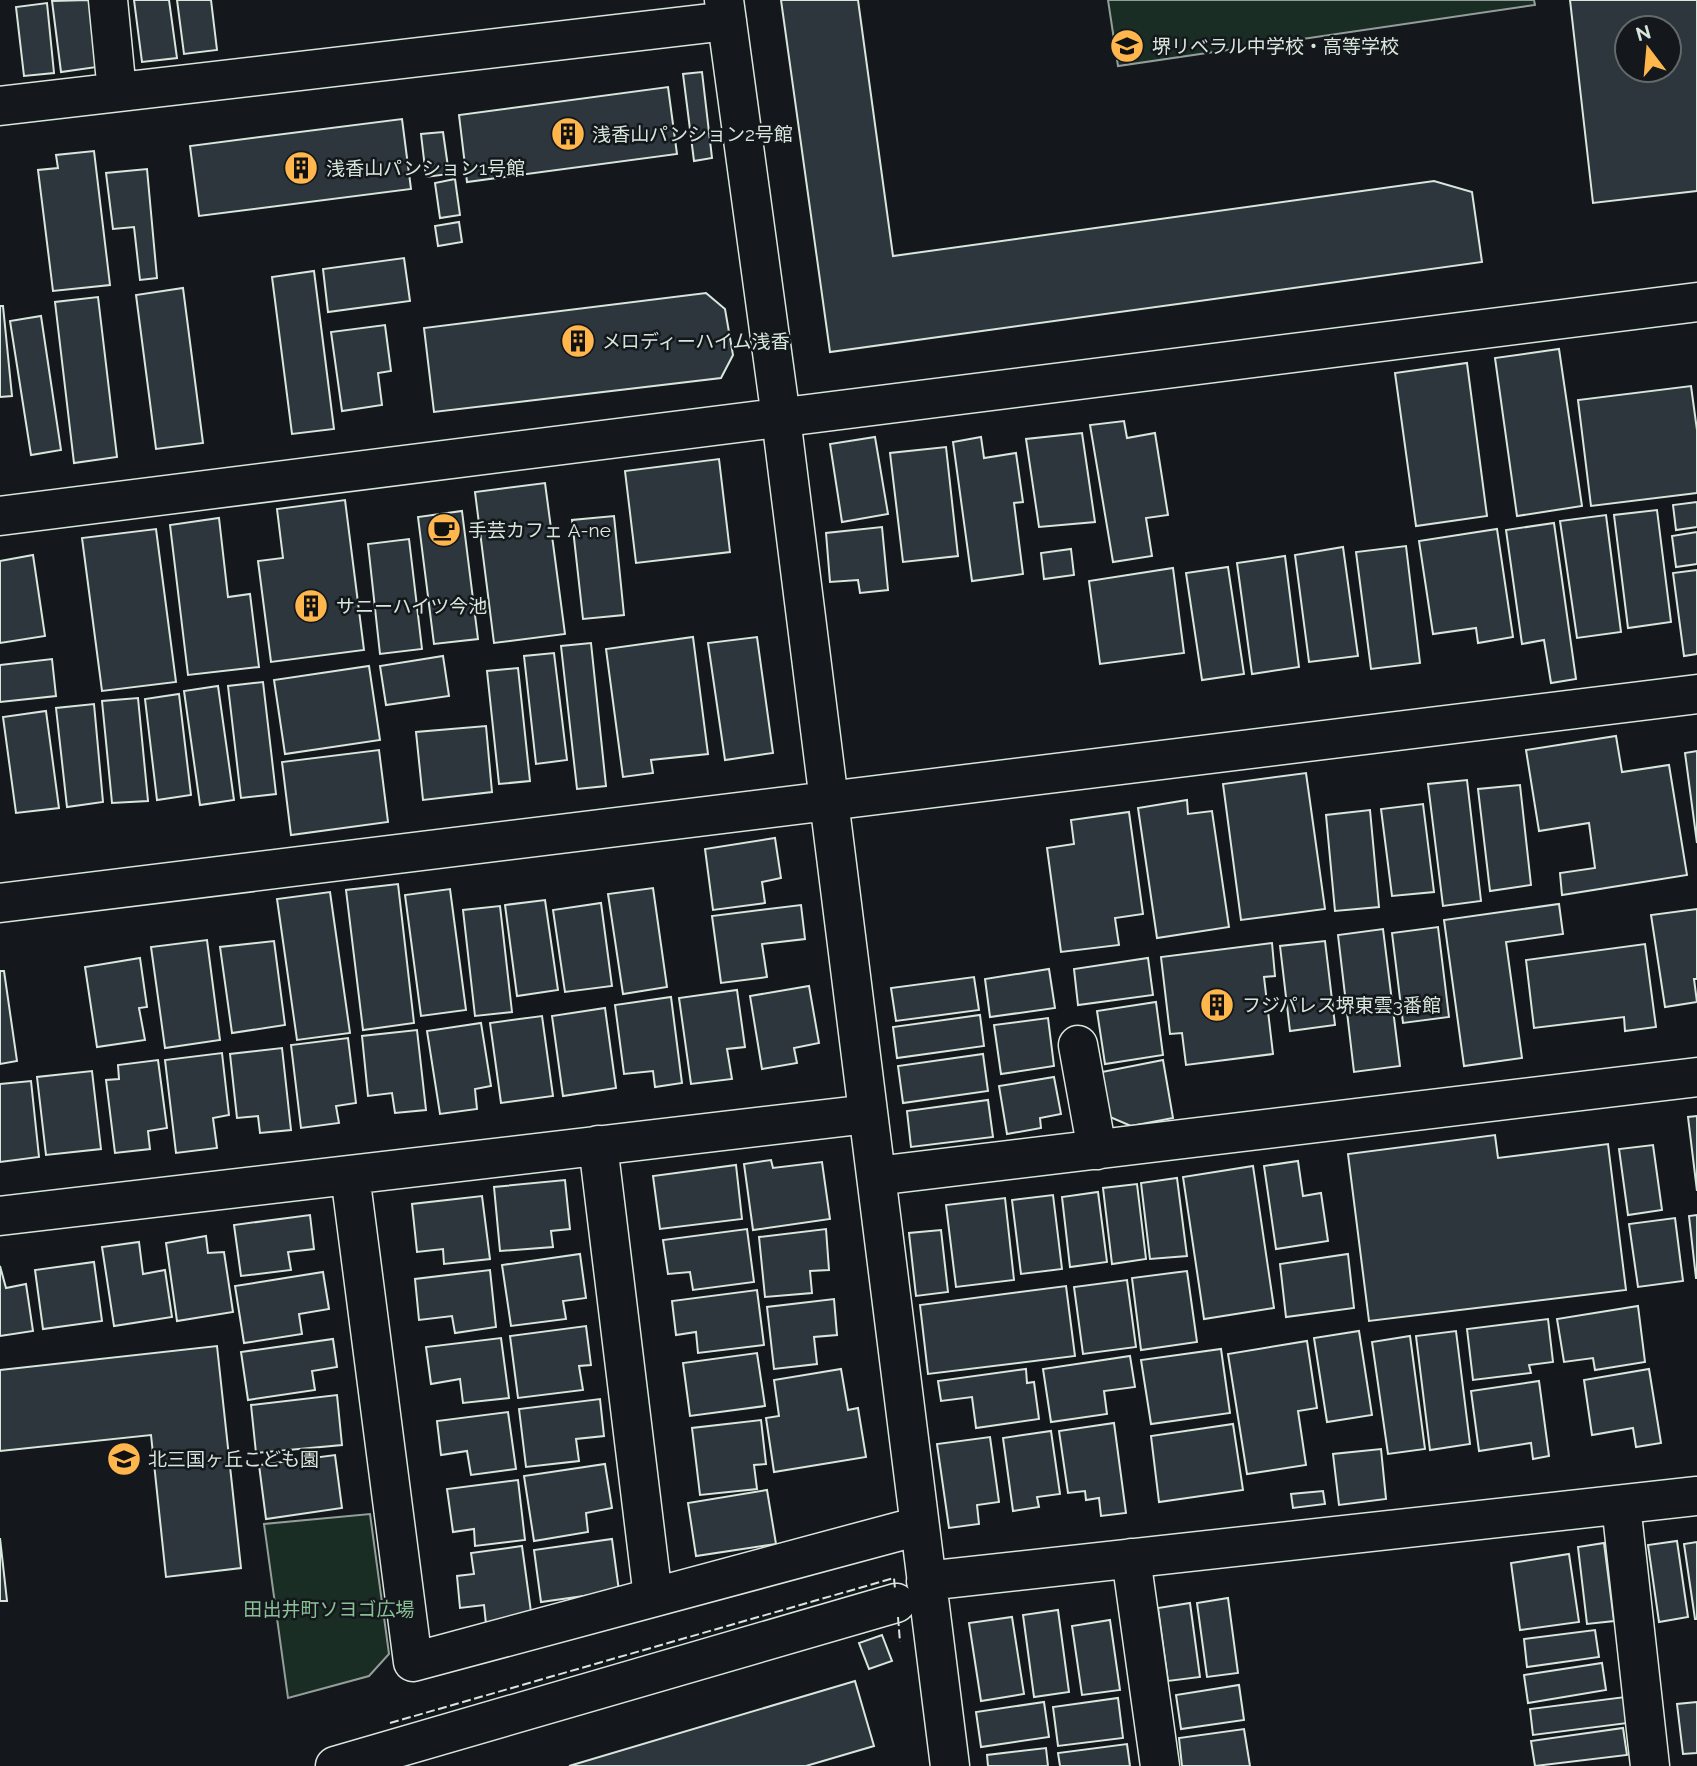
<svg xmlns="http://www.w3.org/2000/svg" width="1697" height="1766" font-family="Raleway,'Noto Sans JP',sans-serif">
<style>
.green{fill:#1a2d24;stroke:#939e99;stroke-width:2}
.building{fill:#2c363c;stroke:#d8e6dc;stroke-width:2;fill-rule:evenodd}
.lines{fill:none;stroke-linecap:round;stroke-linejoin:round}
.minor-casing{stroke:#d8e6dc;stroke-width:41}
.minor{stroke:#14181c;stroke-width:38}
.fence{stroke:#d8e6dc;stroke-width:2;stroke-dasharray:9 3.5;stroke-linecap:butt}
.labels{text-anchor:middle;stroke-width:5;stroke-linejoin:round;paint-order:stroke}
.poi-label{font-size:19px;fill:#d8e6dc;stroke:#14181c;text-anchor:start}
.park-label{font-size:19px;fill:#8ac095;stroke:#14181c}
</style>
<rect width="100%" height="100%" fill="#14181c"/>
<path class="green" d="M1108 0H1534L1535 5 1118 66Z
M370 1514 389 1654 369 1676 288 1698 264 1524Z"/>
<path class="building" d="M89 0 97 67 61 72 52 1Z
M134 0H169L177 58 142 62Z
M177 0H211L217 50 184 54Z
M781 0H858L893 256 1434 181 1472 192 1482 262 830 352Z
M1570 0H1697V191L1593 203ZM1627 28H1669V70H1627Z
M47 3 54 73 24 76 16 7Z
M702 72 712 158 694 161 683 74Z
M668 87 677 154 467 182 459 115Z
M402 119 411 189 199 216 190 146Z
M443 132 449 174 426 177 421 134Z
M94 151 110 285 53 291 38 170 58 168 56 155Z
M147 169 157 278 140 280 134 227 113 229 106 173Z
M455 179 460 215 440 218 435 183Z
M459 222 462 242 438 246 435 226Z
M404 258 410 301 328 312 323 269Z
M314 271 334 429 292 434 272 277Z
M183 288 203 443 156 449 136 295Z
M706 293 725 309 733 355 721 378 434 412 424 328Z
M98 297 117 457 74 463 55 302Z
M0 306H3L12 396 0 397Z
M41 316 61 450 31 455 10 321Z
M385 325 391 371 378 373 382 405 342 411 331 332Z
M1559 349 1582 506 1517 516 1495 358Z
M1467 363 1487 516 1416 526 1395 373Z
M1691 386 1697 430V493L1591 506 1578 400Z
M1124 421 1127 438 1155 433 1168 515 1146 518 1152 556 1113 562 1090 425Z
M1082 433 1095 522 1039 527 1026 439Z
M875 437 888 514 842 522 830 444Z
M981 437 984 458 1016 453 1023 502 1014 503 1023 574 972 581 953 442Z
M946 447 958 556 903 562 890 453Z
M719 459 730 552 636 563 625 471Z
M545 483 565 634 494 643 475 492Z
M345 500 364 650 271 662 258 561 283 558 277 509Z
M1697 502V527L1676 530 1673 505Z
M1657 510 1671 622 1628 628 1614 515Z
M462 511 478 639 434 644 418 517Z
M1606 515 1621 632 1577 638 1560 521Z
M614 516 624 615 583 619 572 520Z
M219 518 228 597 250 594 259 667 188 675 170 525Z
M1554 523 1576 679 1551 683 1544 640 1522 644 1506 530Z
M882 527 888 590 860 593 858 580 830 582 826 533Z
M156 529 176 682 102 691 82 538Z
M1497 529 1513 637 1478 643 1476 628 1433 634 1419 541Z
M1697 532V564L1676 567 1672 536Z
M409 539 422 649 380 654 368 544Z
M1406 546 1420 663 1371 669 1356 552Z
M1343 547 1358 656 1309 662 1295 555Z
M1071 549 1074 575 1044 579 1041 553Z
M33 555 45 636 0 643V561Z
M1285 556 1299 667 1252 674 1237 563Z
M1228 567 1244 674 1202 680 1186 573Z
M1173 568 1184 653 1100 664 1089 581Z
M1697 570V654L1684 656 1673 573Z
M693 637 708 754 651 760 653 773 623 777 606 649Z
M757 637 773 753 725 760 708 643Z
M591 643 606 786 577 789 561 646Z
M554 653 567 760 536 764 524 656Z
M443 656 449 696 386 705 380 666Z
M52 659 56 696 0 702V665Z
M369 666 380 740 285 754 274 680Z
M518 668 530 781 499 784 487 671Z
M263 682 276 794 241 798 228 686Z
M218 686 234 800 200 805 184 691Z
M179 694 191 795 157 800 145 699Z
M138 698 148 801 112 803 102 701Z
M94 704 103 802 67 807 56 708Z
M46 711 59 808 16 813 3 717Z
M486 726 492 792 423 800 416 732Z
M1616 736 1622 772 1669 765 1687 875 1562 895 1560 873 1595 868 1589 823 1539 831 1526 750Z
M379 750 388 822 291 835 282 762Z
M1697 751V843L1685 753Z
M1306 773 1325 909 1241 920 1223 784Z
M1467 780 1481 901 1443 906 1428 784Z
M1520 785 1531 885 1490 891 1478 789Z
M1187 800 1188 814 1212 811 1229 927 1157 938 1138 808Z
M1423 804 1434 892 1392 896 1381 809Z
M1370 810 1379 907 1335 911 1326 815Z
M1129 812 1143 914 1115 918 1119 945 1061 952 1047 848 1074 844 1071 820Z
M775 838 781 878 762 882 765 903 713 910 705 849Z
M398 884 414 1023 363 1030 346 890Z
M653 888 667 987 623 994 608 894Z
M450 889 466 1010 421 1016 405 895Z
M330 892 350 1033 297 1040 277 899Z
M545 900 558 990 517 996 505 905Z
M601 903 612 986 565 992 553 910Z
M1559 904 1563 934 1506 942 1522 1058 1464 1066 1444 920Z
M801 905 805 939 762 944 767 977 721 983 712 916Z
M500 906 512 1012 475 1016 463 910Z
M1697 909V979H1694L1697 1002 1665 1007 1651 915Z
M1438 927 1449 1017 1403 1023 1392 933Z
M1383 929 1400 1066 1354 1072 1338 935Z
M207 940 220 1040 165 1048 151 947Z
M274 941 285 1025 232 1033 220 947Z
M1325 941 1335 1025 1290 1031 1280 946Z
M1272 943 1275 976 1264 977 1273 1054 1186 1065 1182 1033 1170 1034 1161 957Z
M1645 944 1656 1027 1625 1031 1624 1017 1534 1028 1526 960Z
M140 958 147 1007 139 1008 145 1040 97 1047 85 967Z
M1148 958 1153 995 1078 1005 1074 969Z
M1049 969 1055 1008 990 1017 985 979Z
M0 971H4L17 1061 0 1064Z
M974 977 979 1010 896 1021 891 988Z
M809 986 819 1043 794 1048 797 1063 762 1069 750 996Z
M737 990 745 1047 727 1049 732 1079 691 1084 679 998Z
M671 997 682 1083 655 1087 653 1071 624 1074 615 1005Z
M1156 1002 1163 1055 1105 1064 1097 1011Z
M605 1008 616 1088 563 1096 552 1016Z
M980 1015 984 1046 897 1058 893 1027Z
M542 1016 553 1096 501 1103 490 1023Z
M1048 1018 1054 1066 1001 1074 994 1025Z
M481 1023 491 1086 475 1089 477 1109 440 1114 427 1031Z
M417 1030 426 1110 395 1113 392 1093 368 1096 362 1036Z
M348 1038 356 1103 336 1106 339 1123 301 1128 291 1045Z
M282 1048 291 1130 260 1133 258 1116 237 1118 230 1054Z
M222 1053 229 1115 213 1118 217 1148 176 1153 165 1060Z
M983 1054 988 1091 903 1103 898 1066Z
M158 1060 167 1128 148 1131 150 1149 115 1153 106 1080 119 1079 118 1065Z
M1163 1060 1173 1118 1131 1126 1110 1117 1102 1072Z
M92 1071 101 1149 46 1155 37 1077Z
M1054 1077 1061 1114 1040 1118 1041 1128 1007 1134 999 1086Z
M31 1081 39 1157 0 1162V1084Z
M988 1100 993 1137 911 1147 907 1111Z
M1697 1116V1191L1688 1117Z
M1495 1135 1498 1158 1608 1144 1626 1290 1369 1321 1348 1154Z
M1653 1145 1662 1210 1628 1215 1619 1149Z
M771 1160 773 1168 822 1162 830 1219 753 1230 744 1164Z
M1298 1161 1303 1196 1321 1193 1328 1241 1276 1249 1264 1166Z
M736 1165 742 1219 660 1229 653 1176Z
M1253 1166 1274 1308 1204 1319 1183 1177Z
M1177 1178 1187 1256 1150 1259 1141 1183Z
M565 1180 570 1229 551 1231 553 1247 500 1251 494 1187Z
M1137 1184 1146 1259 1112 1264 1103 1188Z
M1098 1192 1107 1262 1070 1267 1062 1197Z
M1053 1195 1062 1269 1021 1274 1012 1200Z
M482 1196 490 1259 444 1264 443 1249 417 1252 412 1204Z
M1005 1198 1014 1280 956 1287 946 1205Z
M310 1215 314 1249 288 1252 291 1270 241 1276 234 1225Z
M1697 1215V1278H1696L1689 1216Z
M1675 1218 1683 1281 1638 1287 1629 1224Z
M747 1229 754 1282 693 1290 690 1272 668 1274 663 1240Z
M826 1229 829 1270 810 1271 812 1293 765 1297 759 1237Z
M941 1230 948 1292 916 1296 909 1233Z
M206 1236 208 1253 224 1252 233 1312 177 1321 166 1243Z
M139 1242 143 1274 165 1270 172 1317 114 1326 102 1247Z
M580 1254 586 1298 563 1301 566 1319 511 1326 502 1265Z
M1348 1254 1354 1308 1286 1317 1280 1264Z
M94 1262 102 1321 43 1329 35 1270Z
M0 1266 6 1288 26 1284 33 1331 0 1336Z
M490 1270 496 1327 455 1333 452 1316 419 1320 415 1279Z
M1187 1271 1197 1342 1141 1350 1132 1278Z
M323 1272 329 1309 299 1314 302 1334 244 1343 235 1286Z
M1127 1280 1136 1347 1083 1354 1074 1287Z
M1066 1286 1075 1356 928 1374 920 1305Z
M757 1290 764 1345 698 1353 696 1332 676 1335 672 1301Z
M834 1299 837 1335 814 1337 817 1364 774 1369 767 1307Z
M1638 1306 1645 1362 1595 1370 1593 1358 1564 1362 1557 1319Z
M1548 1319 1553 1362 1529 1365 1531 1373 1473 1380 1467 1329Z
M586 1326 591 1365 579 1366 583 1390 518 1398 510 1336Z
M1359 1331 1372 1415 1327 1422 1314 1338Z
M1456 1331 1470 1444 1430 1450 1416 1336Z
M1410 1336 1425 1449 1388 1454 1372 1342Z
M501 1338 509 1398 463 1403 460 1379 431 1384 426 1347Z
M333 1339 337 1367 312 1371 315 1390 248 1400 241 1352Z
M1307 1341 1317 1408 1298 1411 1306 1465 1247 1474 1228 1354Z
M217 1346 241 1568 166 1577 151 1435 0 1451V1370Z
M1221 1349 1230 1413 1151 1424 1141 1360Z
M757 1353 765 1406 690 1416 683 1363Z
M1130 1356 1135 1387 1104 1391 1107 1414 1051 1422 1043 1369Z
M841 1369 848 1410 858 1408 866 1457 774 1472 766 1418 779 1416 774 1380Z
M1026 1369 1027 1383 1034 1382 1039 1419 976 1428 972 1397 941 1401 938 1381Z
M1649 1369 1661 1443 1636 1447 1633 1428 1592 1435 1584 1380Z
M1539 1381 1549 1456 1533 1459 1531 1443 1479 1451 1471 1391Z
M337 1395 342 1445 256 1453 251 1405Z
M600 1399 604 1436 576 1439 579 1461 526 1467 519 1409Z
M508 1412 516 1469 471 1475 467 1451 441 1455 437 1421Z
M761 1420 766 1464 754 1465 757 1489 700 1495 692 1428Z
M1114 1423 1126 1513 1101 1516 1099 1498 1086 1500 1085 1491 1068 1493 1059 1431Z
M1233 1424 1243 1490 1159 1502 1151 1436Z
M1051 1431 1060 1494 1037 1497 1039 1507 1013 1511 1003 1438Z
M990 1437 999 1502 977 1505 979 1524 949 1528 937 1444Z
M1381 1449 1386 1499 1339 1505 1333 1454Z
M335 1455 342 1508 266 1519 259 1465Z
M605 1464 612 1508 586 1513 588 1532 534 1541 524 1476Z
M518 1480 525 1540 475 1546 474 1529 453 1532 447 1489Z
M767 1490 776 1544 696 1556 688 1503Z
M1323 1491 1325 1504 1293 1508 1291 1494Z
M0 1538 7 1601H0Z
M612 1539 619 1591 541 1602 534 1550Z
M1677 1541 1688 1617 1659 1622 1648 1545Z
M1697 1542V1619H1695L1684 1544Z
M1604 1543 1614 1621 1587 1624 1578 1547Z
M522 1546 532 1619 486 1624 484 1605 460 1608 457 1576 474 1574 471 1553Z
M1569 1554 1579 1622 1520 1630 1511 1563Z
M1228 1598 1238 1673 1207 1677 1197 1603Z
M1190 1603 1200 1677 1168 1681 1158 1608Z
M1058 1610 1069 1692 1034 1697 1023 1615Z
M1012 1617 1024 1694 981 1701 969 1623Z
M1110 1620 1120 1690 1082 1695 1072 1626Z
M1595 1630 1599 1657 1527 1667 1524 1639Z
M882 1635 892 1661 869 1669 859 1643Z
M1602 1663 1606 1690 1528 1703 1524 1675Z
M855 1681 874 1746 806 1766H569Z
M1239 1685 1244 1720 1181 1729 1176 1695Z
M1625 1697 1628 1723 1533 1735 1530 1709Z
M1118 1698 1123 1738 1058 1746 1053 1707Z
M1044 1702 1049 1737 981 1747 976 1712Z
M1697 1702V1753L1683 1754 1677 1704Z
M1623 1728 1627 1755 1535 1766 1531 1741Z
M1244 1729 1250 1766H1182L1179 1738Z
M1127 1744 1130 1766H1060L1058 1753Z
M1046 1748 1048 1766H988L987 1755Z"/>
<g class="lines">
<g class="minor-casing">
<path id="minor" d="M108 0 117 92
M724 0 781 418 950 1766
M0 106 727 21
M0 516 1697 302
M0 903 1697 694
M1078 1045 1097 1150
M598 1145 653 1597
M350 1175 413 1662 919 1526
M876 1176 1697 1077
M0 1216 868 1114
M1621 1505 1650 1766
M1131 1558 1160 1766
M926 1581 1697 1496
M335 1766 896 1603"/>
</g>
<use href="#minor" class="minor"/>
<path class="fence" d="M898 1617 900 1642
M390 1723 894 1578 895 1589"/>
</g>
<defs>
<g id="school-disc" transform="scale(1.75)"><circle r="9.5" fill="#ffb74d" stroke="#14181c"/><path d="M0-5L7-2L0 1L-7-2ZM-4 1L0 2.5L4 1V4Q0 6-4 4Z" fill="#111"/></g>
<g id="building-disc" transform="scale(1.75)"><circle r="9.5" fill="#ffb74d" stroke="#14181c"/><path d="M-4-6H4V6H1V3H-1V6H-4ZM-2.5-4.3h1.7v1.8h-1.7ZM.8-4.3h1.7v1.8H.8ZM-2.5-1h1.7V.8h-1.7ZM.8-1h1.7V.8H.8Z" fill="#111"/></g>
<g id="cafe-disc" transform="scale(1.75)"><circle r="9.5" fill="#ffb74d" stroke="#14181c"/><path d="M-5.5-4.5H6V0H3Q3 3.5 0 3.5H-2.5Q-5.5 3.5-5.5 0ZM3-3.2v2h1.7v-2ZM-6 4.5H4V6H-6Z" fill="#111"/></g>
</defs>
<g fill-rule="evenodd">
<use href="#school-disc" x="1127" y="46"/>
<use href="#building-disc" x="568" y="134"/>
<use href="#building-disc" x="301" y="168"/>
<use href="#building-disc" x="578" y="341"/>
<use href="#cafe-disc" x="444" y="530"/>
<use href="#building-disc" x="311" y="606"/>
<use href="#building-disc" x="1217" y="1005"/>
<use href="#school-disc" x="124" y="1459"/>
</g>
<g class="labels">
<g class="poi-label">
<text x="1152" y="53">堺リベラル中学校・高等学校</text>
<text x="592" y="141">浅香山パンション2号館</text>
<text x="326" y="175">浅香山パンション1号館</text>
<text x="602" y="348">メロディーハイム浅香</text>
<text x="468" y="537">手芸カフェ A-ne</text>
<text x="336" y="613">サニーハイツ今池</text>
<text x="1242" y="1012">フジパレス堺東雲3番館</text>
<text x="148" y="1466">北三国ヶ丘こども園</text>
</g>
<g class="park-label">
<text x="329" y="1616">田出井町ソヨゴ広場</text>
</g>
</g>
<g transform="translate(1648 49) rotate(344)"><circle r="33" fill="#14181c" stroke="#626a69" stroke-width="2"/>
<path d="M0-5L12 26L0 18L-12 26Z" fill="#ffb74d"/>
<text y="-10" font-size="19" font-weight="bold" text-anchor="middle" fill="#d8e6dc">N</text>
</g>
</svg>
